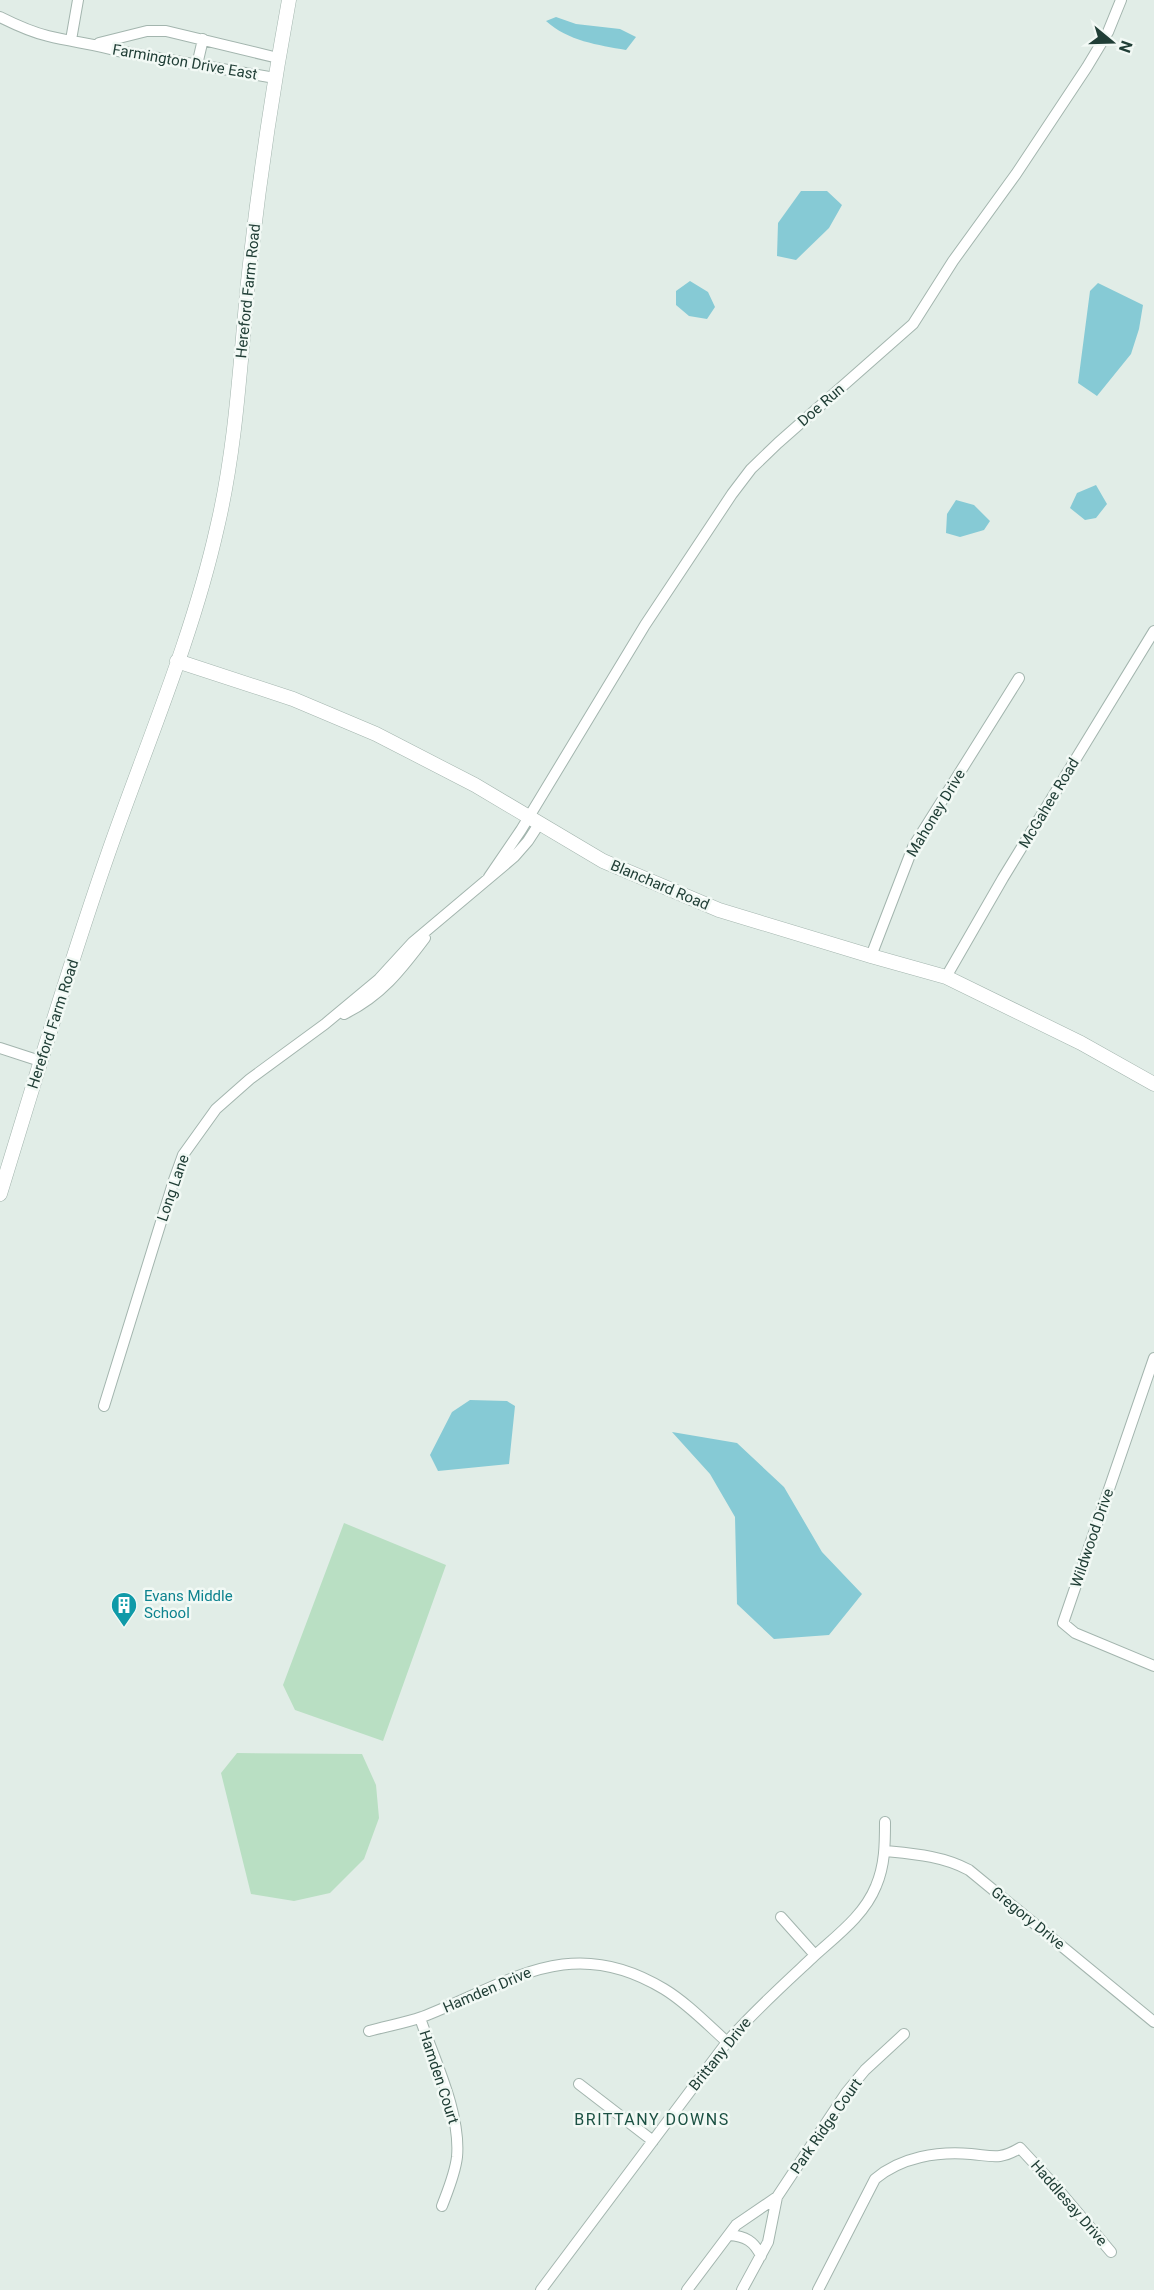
<svg xmlns="http://www.w3.org/2000/svg" width="1154" height="2290" font-family="Roboto,sans-serif">
<style>
.green{fill:#b9dfc3}
.water{fill:#86cad5}
.lines{fill:none;stroke-linecap:round;stroke-linejoin:round}
.minor-casing{stroke:#a3b5ae;stroke-width:12}
.tertiary-casing{stroke:#a3b5ae;stroke-width:15}
.minor{stroke:#fff;stroke-width:10}
.tertiary{stroke:#fff;stroke-width:14}
.labels{text-anchor:middle;stroke-width:5;stroke-linejoin:round;paint-order:stroke}
.street-label{font-size:15px;fill:#203e36;stroke:#f2f9f5}
.culture-label{font-size:15px;fill:#0d838f;stroke:#f2f9f5;text-anchor:start}
.neighbourhood-label{font-size:16px;letter-spacing:1.5px;fill:#1b5143;stroke:#f2f9f5}
</style>
<rect width="100%" height="100%" fill="#e1ede7"/>
<path class="green" d="M344 1523 446 1565 383 1741 295 1710 283 1685Z
M237 1753 362 1754 376 1785 379 1818 364 1859 330 1893 294 1901 251 1894 221 1773Z"/>
<path class="water" d="M556 17 576 24 620 29 636 37 626 50C598 45 568 41 546 21Z
M801 191H827L842 205 829 228 796 260 777 256 778 223Z
M690 281 708 292 715 307 707 319 689 316 676 305V291Z
M1098 283 1143 305 1139 329 1131 354 1097 396 1078 383 1090 291Z
M1096 485 1107 504 1096 518 1085 520 1070 508 1077 493Z
M956 500 974 505 990 521 984 530 960 537 946 533 947 514Z
M470 1400 507 1401 515 1406 509 1464 438 1471 430 1455 452 1412Z
M672 1432 737 1443 784 1487 822 1552 862 1594 829 1635 774 1639 737 1604 735 1517 710 1474Z"/>
<g class="lines">
<g class="minor-casing">
<path id="minor" d="M0 17C16 25 31 32 48 36 72 42 95 44 118 51L275 78
M71 40 78 0
M99 43 147 31H166L278 58
M197 65 203 39
M489 877 521 830 645 625 732 494 751 469 778 443 913 324 953 261 1016 174 1087 67 1108 32 1121 0
M871 956 913 847 1019 678
M946 977 1003 878 1154 631
M344 1014C381 996 401 970 425 938
M0 1048 40 1061
M1154 1358 1063 1623 1075 1633 1154 1666
M104 1406 174 1180 183 1155 216 1109 250 1079 325 1024 379 979 413 942 514 857 528 841 539 824
M885 1851C915 1854 943 1856 969 1870L1154 2022
M781 1917 815 1955
M420 2018C434 2059 461 2113 457 2157 455 2174 448 2190 442 2206
M369 2031C387 2026 405 2023 422 2017 510 1983 570 1932 664 1989 687 2003 707 2024 727 2042
M579 2084 653 2141
M729 2235C745 2236 754 2241 761 2256
M541 2290 727 2042C753 2012 783 1985 812 1958 836 1936 864 1916 876 1886 885 1865 885 1844 885 1822
M687 2290 736 2225 777 2197
M742 2290 768 2242 777 2197 846 2093 865 2070 904 2034
M818 2290 875 2179C901 2157 938 2151 971 2154 993 2156 1000 2160 1020 2148L1057 2188 1111 2252"/>
</g>
<g class="tertiary-casing">
<path id="tertiary" d="M177 661 293 699 376 734 475 785 603 861 719 910 871 956 946 977 1081 1043 1154 1084
M0 1194C35 1080 69 965 109 851 146 745 192 639 217 528 236 448 240 364 248 282 258 188 272 93 289 0"/>
</g>
<use href="#minor" class="minor"/>
<use href="#tertiary" class="tertiary"/>
</g>
<defs>
<g id="building-pin" transform="scale(1.35)"><path d="M0 17L-7.5 6A9.5 9.5 0 1 1 7.5 6Z" fill="#0f9aa8" stroke="#f2f9f5"/><path d="M-4-6H4V6H1V3H-1V6H-4ZM-2.5-4.3h1.7v1.8h-1.7ZM.8-4.3h1.7v1.8H.8ZM-2.5-1h1.7V.8h-1.7ZM.8-1h1.7V.8H.8Z" fill="#fff"/></g>
</defs>
<g fill-rule="evenodd">
<use href="#building-pin" x="124" y="1605"/>
</g>
<g class="labels">
<g class="street-label">
<text transform="translate(185 62) rotate(10)" y="5">Farmington Drive East</text>
<text transform="translate(248 291) rotate(-84)" y="5">Hereford Farm Road</text>
<text transform="translate(821 405) rotate(-41)" y="5">Doe Run</text>
<text transform="translate(1049 803) rotate(-59)" y="5">McGahee Road</text>
<text transform="translate(936 813) rotate(-59)" y="5">Mahoney Drive</text>
<text transform="translate(660 885) rotate(23)" y="5">Blanchard Road</text>
<text transform="translate(53 1024) rotate(-72)" y="5">Hereford Farm Road</text>
<text transform="translate(173 1188) rotate(-71)" y="5">Long Lane</text>
<text transform="translate(1092 1538) rotate(-71)" y="5">Wildwood Drive</text>
<text transform="translate(1028 1918) rotate(39)" y="5">Gregory Drive</text>
<text transform="translate(487 1990) rotate(-23)" y="5">Hamden Drive</text>
<text transform="translate(720 2054) rotate(-51)" y="5">Brittany Drive</text>
<text transform="translate(439 2077) rotate(72)" y="5">Hamden Court</text>
<text transform="translate(826 2126) rotate(-55)" y="5">Park Ridge Court</text>
<text transform="translate(1069 2203) rotate(49)" y="5">Haddlesay Drive</text>
</g>
<g class="culture-label">
<text x="144" y="1601">Evans Middle<tspan x="144" dy="17">School</tspan></text>
</g>
<g class="neighbourhood-label">
<text x="652" y="2125">BRITTANY DOWNS</text>
</g>
</g>
<g transform="translate(1112 42) rotate(109)" stroke="#f2f9f5" stroke-width="4.5" paint-order="stroke">
<path d="M0-4.5L10 22L0 15L-10 22Z" fill="#203e36"/>
<text y="-9" font-size="16" font-weight="bold" text-anchor="middle" fill="#203e36">N</text>
</g>
</svg>
